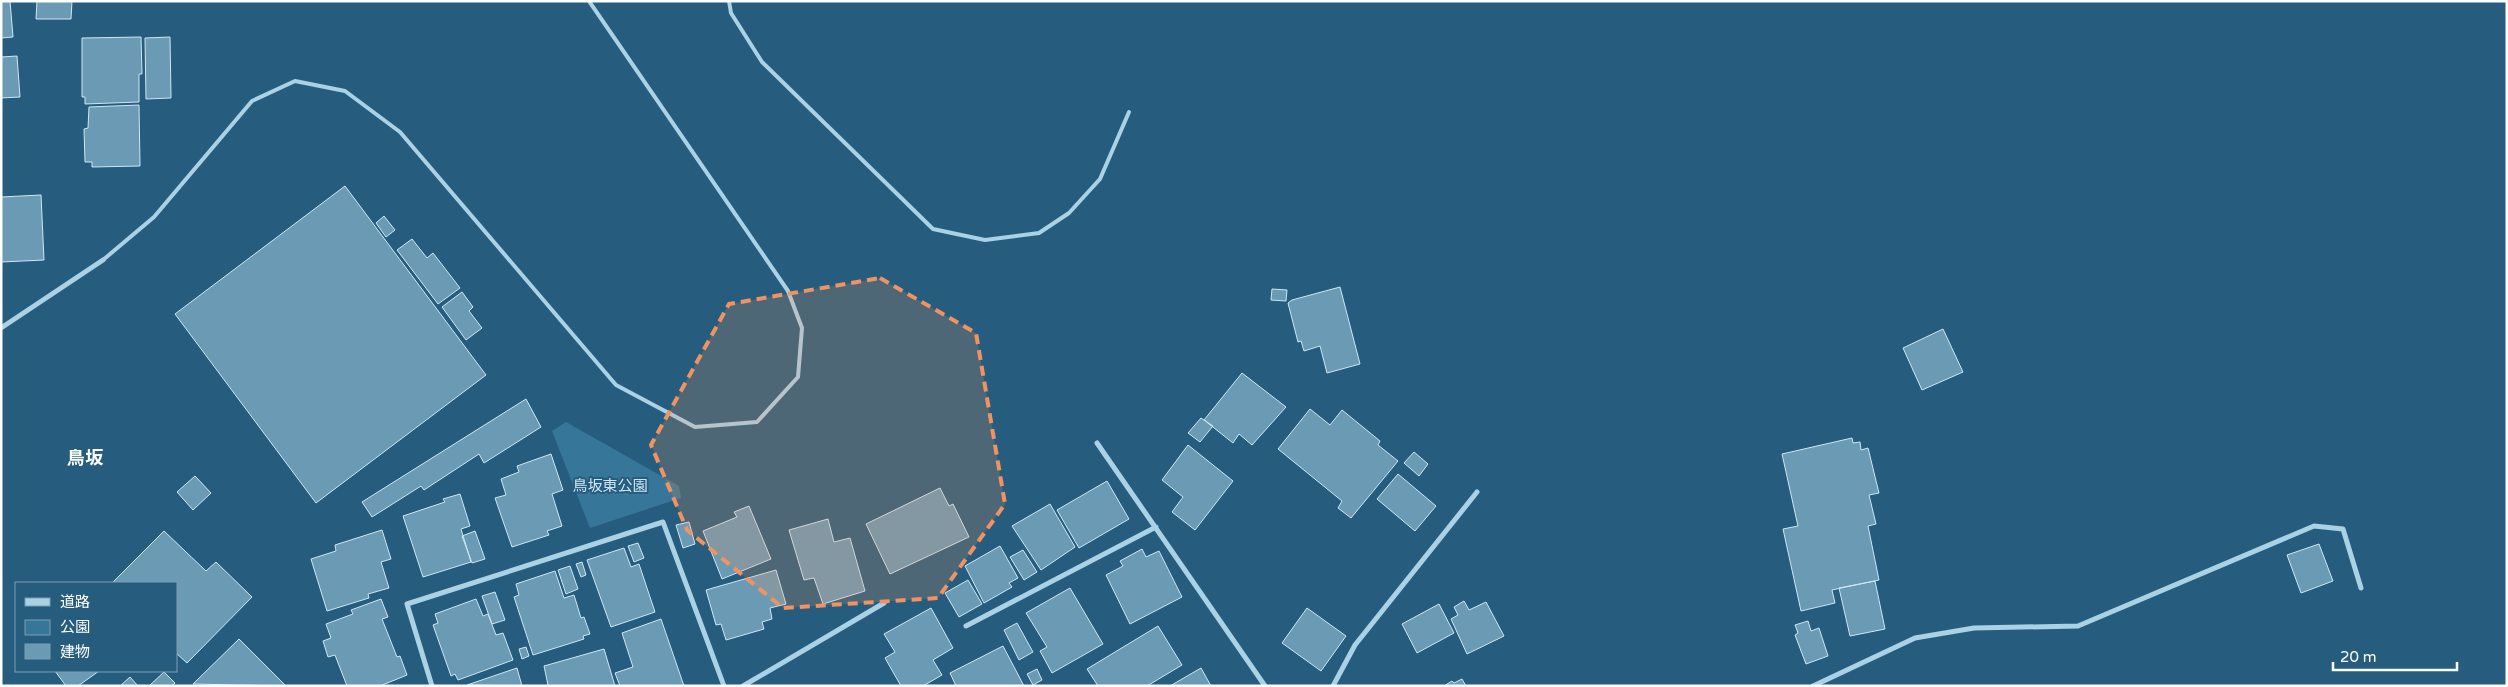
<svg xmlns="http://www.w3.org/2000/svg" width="2508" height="687" font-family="'Varela Round','Noto Sans JP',sans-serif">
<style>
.green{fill:#367699}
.building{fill:#6a9ab4;stroke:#cee7f4}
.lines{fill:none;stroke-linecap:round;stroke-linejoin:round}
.lane{stroke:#abd1e5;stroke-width:4}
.street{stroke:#abd1e5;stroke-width:5}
.marked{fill:#f09361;fill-opacity:0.2;stroke:#f09361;stroke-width:4;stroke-dasharray:10 6;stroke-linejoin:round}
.labels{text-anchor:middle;stroke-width:4;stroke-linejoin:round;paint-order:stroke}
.park-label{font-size:15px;fill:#cee7f4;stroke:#265d7e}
.quarter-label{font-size:18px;font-weight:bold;fill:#fff;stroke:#265d7e}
</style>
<rect width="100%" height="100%" fill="#265d7e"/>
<path class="green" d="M566 422 679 486 681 498 590 528 552 431Z"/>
<path class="building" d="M1 1H10L13 37 1 38Z
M37 1H72L71 19H36Z
M141 37 142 74H139V102L85 104V97H82V38Z
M170 37 171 98 146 99 145 38Z
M17 56 20 97 1 98V57Z
M139 105 140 166 92 167V162H85L84 129 88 128 89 107Z
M345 186 486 375 316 503 175 314Z
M41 195 44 260 1 262V197Z
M384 216 395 230 386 237 376 223Z
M412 239 427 258 433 253 460 288 438 304 397 250Z
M1340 287 1360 364 1327 373 1320 346 1304 351 1301 341 1298 342 1288 303 1292 300Z
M1272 289 1287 290 1286 301 1271 300Z
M462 292 473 307 469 311 482 328 466 340 442 307Z
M1943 329 1963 372 1922 390 1903 348Z
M1242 373 1286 407 1252 445 1239 434 1233 443 1204 420Z
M526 399 541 427 484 463 479 454 424 490 421 486 372 517 362 502Z
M1310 409 1330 425 1342 410 1380 441 1378 445 1398 461 1351 518 1338 508 1342 501 1278 449Z
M1201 418 1213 426 1200 442 1188 433Z
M1852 438 1853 443 1860 442 1861 450 1868 448 1879 493 1869 495 1876 524 1868 526 1879 580 1832 590 1835 603 1801 611 1783 529 1798 526 1782 454Z
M1188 445 1233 481 1195 530 1172 512 1183 497 1162 480Z
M1414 452 1428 464 1419 476 1404 463Z
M551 454 563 490 552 494 562 526 547 531 549 535 512 547 495 498 506 495 501 479 519 472 517 466Z
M1398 474 1436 506 1415 531 1377 499Z
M195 476 211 493 193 510 177 492Z
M1107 481 1129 519 1079 548 1057 510Z
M940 488 949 506 953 504 969 537 890 574 866 524Z
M460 494 470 526 461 529 471 562 423 577 403 516 445 502 443 499Z
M1050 504 1075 547 1041 570 1012 526Z
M749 506 771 559 722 579 703 531 737 517 734 512Z
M828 519 834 542 850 538 865 591 823 604 814 578 804 580 789 530Z
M689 522 695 544 683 548 676 525Z
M382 530 391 559 381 562 389 588 368 594 369 598 327 611 311 559 336 551 335 545Z
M164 531 206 571 216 562 252 597 187 663 176 653V583H112Z
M475 531 485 559 472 563 462 536Z
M638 543 644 558 634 562 628 546Z
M2319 544 2333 581 2301 593 2287 555Z
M1000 546 1018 578 1009 583 1012 587 984 603 965 566Z
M624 548 631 567 639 564 655 612 611 627 587 560Z
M1142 549 1146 557 1159 551 1182 597 1130 624 1106 575 1123 566 1120 561Z
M1023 550 1037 572 1024 580 1010 557Z
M582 562 586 575 581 577 576 564Z
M570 566 578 589 566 594 558 570Z
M776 570 786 604 770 608 772 619 762 622 764 629 726 640 721 624 716 625 706 590Z
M555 571 564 598 574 595 581 618 584 617 590 634 583 636 584 639 533 655 514 597 519 595 516 584Z
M968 580 982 604 959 617 945 593Z
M1875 581 1885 629 1850 636 1839 588Z
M1070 588 1103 644 1052 673 1040 651 1047 647 1026 613Z
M495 592 505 620 492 624 482 596Z
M381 599 388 617 382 619 397 657 400 656 407 675 380 686H347L335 655 328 657 323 641 331 638 326 624 353 614 351 610Z
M476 599 483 616 488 614 496 635 503 633 513 660 458 680 455 674 451 676 433 625 438 623 435 614Z
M1464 601 1469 610 1486 602 1504 636 1467 654 1451 619 1458 615 1454 607Z
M1439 604 1454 633 1417 653 1402 624Z
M931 608 953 648 933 660 942 675 923 686H901L885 658 895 652 884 634Z
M1307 608 1346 636 1321 671 1282 643Z
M661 619 684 686H620L615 673 633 667 622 633Z
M1808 621 1811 631 1819 628 1828 656 1806 664 1795 635 1798 633 1795 625Z
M1017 623 1033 652 1019 660 1004 630Z
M1158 626 1182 665 1147 686H1098L1087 669Z
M239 639 286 686 193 684Z
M1003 646 1024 686H956L950 673Z
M526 647 529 656 522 659 519 649Z
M604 649 615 686H545L548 685 544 666Z
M517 668 522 686 467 685Z
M1201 668 1211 686H1170Z
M1037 669 1042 680 1033 685 1027 674Z
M55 671H99L78 686H66Z
M164 672 175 683 172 686H149Z
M130 677 138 686H120Z
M1462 679 1466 686H1444L1452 681 1454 683Z"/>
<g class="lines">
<path class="lane" d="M729 1 731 13 762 62 933 229 985 240 1039 233 1069 213 1100 179 1129 112
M103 260 154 217 252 101 295 81 345 91 400 132 616 385 695 427 757 422 798 377 802 328 788 291 589 1"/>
<path class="street" d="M1 328 103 260
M1097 443 1265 686
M966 626 1156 527
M432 686 407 604 663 522 724 686
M743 686 884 603
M1333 686 1355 645 1477 492
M1813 686 1915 638 1974 628 2078 626 2314 526 2343 529 2361 588"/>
</g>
<path class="marked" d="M880 278 976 333 1005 504 938 598 783 608 687 530 651 445 729 304Z"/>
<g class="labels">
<g class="park-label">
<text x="610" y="491">鳥坂東公園</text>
</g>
<g class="quarter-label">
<text x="85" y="464">鳥坂</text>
</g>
</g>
<rect width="2508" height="687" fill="none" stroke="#ffffff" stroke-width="5"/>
<rect x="15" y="582" width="162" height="90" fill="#265d7e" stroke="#7d9eb2"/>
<rect x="25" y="598" width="25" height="8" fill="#abd1e5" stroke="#7d9eb2"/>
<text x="60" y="607" font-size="15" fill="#ffffff">道路</text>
<rect x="25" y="620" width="25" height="15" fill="#367699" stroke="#7d9eb2"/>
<text x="60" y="632" font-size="15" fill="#ffffff">公園</text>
<rect x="25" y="644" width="25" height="15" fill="#6a9ab4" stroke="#7d9eb2"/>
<text x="60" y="657" font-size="15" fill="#ffffff">建物</text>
<path d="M2333 662v8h124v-8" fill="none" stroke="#ffffff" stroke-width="2.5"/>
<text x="2340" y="662" font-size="15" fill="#ffffff" stroke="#265d7e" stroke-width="4" paint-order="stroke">20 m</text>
</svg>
